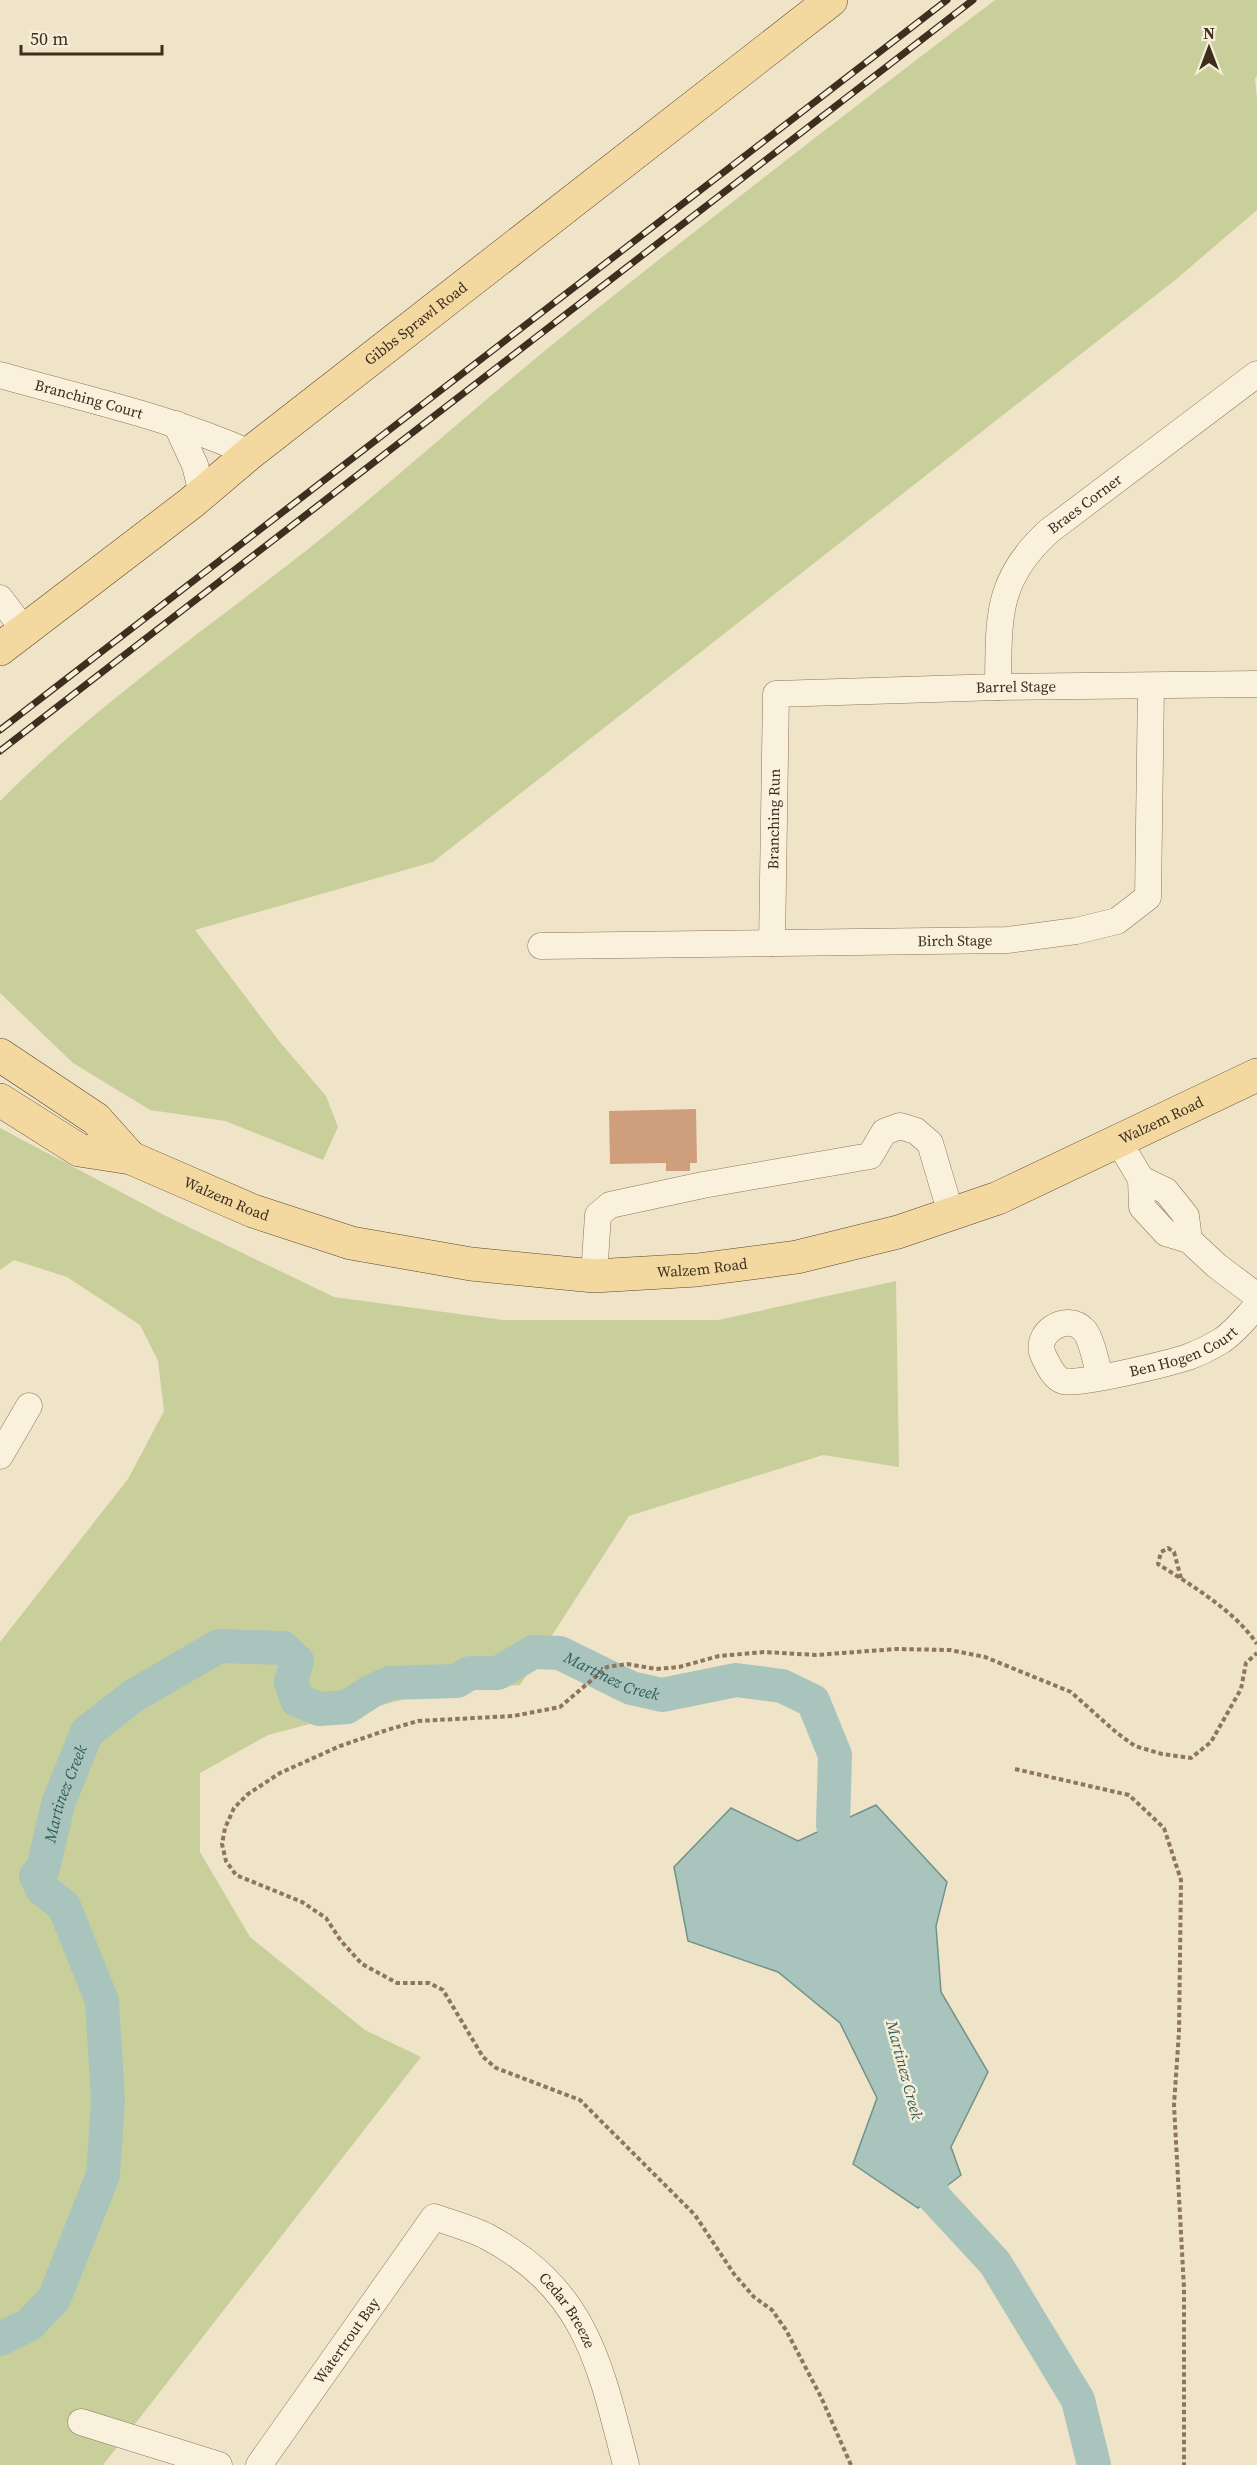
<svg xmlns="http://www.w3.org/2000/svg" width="1257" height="2465" font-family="'Source Serif 4',serif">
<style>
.green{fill:#c9cf9b}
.water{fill:#a9c4bc;stroke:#6f938a;stroke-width:1.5}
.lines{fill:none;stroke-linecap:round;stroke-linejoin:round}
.river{stroke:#a9c4bc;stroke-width:34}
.building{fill:#cf9f7d}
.minor-casing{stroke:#8d765c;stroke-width:27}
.major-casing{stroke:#5b4430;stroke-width:34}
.path{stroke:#8d765c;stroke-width:4;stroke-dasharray:4.5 3;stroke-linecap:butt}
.minor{stroke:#faf1dc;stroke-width:26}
.major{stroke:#f3d9a0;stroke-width:33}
.rail-casing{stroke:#3d2e20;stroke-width:7}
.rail{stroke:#f7eed8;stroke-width:4.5;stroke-dasharray:14;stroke-linecap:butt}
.labels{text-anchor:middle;stroke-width:5;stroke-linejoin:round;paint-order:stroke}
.street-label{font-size:15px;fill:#3d2e20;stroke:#f7eed8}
.water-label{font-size:16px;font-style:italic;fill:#2f5d5a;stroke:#f7eed8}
</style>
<rect width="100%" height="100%" fill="#f0e4c8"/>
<path class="green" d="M995 0H1257V76L1255 78 1257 100V210L1174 281 433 862 195 930 279 1041 326 1096 338 1127 323 1160 225 1121 150 1110 73 1063 0 993V801C101 699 222 619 333 529 414 463 492 393 574 327 713 216 853 108 995 0Z
M0 1128 168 1217 334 1297 503 1320H718L896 1281 899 1467 823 1455 629 1516 520 1685 435 1691 268 1735 200 1773V1852L250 1937 365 2030 421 2057 103 2465H0V1642L128 1479 164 1411 158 1361 140 1325 67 1277 14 1260 0 1270Z"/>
<path class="water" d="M876 1805 947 1882 936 1926 941 1992 988 2072 951 2147 961 2175 918 2208 853 2164 877 2098 840 2023 778 1972 688 1941 674 1867 731 1808 798 1841Z"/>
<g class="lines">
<g class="river">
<path d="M925 2152 933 2196 995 2263 1078 2400 1094 2465"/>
<path id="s1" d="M0 2339 29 2325 54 2299 103 2175 108 2100 102 2001 64 1906 42 1889 36 1876 43 1869 58 1804 87 1732 133 1696 219 1646 283 1648 297 1661 291 1682 297 1700 319 1709 347 1707 370 1692 389 1683 457 1681 470 1673H498L533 1652 560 1653 631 1688 662 1695 736 1680 782 1686 813 1701 835 1755 833 1825 846 1869"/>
</g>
</g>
<path class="building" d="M696 1109 697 1163H690V1171H666V1163L610 1164 609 1111Z"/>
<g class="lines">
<g class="minor-casing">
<g id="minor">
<path id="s2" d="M0 375C84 399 170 417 250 453"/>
<path d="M176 424 195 465 202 494"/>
<path d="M0 598 24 630"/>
<path id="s3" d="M998 687C999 619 995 580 1049 531L1257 374"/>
<path id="s4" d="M772 943 776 694 998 687 1257 684"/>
<path id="s5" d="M541 946 1007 940 1076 931 1117 921 1148 897 1151 686"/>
<path d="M1119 1142 1141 1179 1142 1207 1166 1233 1189 1240 1217 1266 1257 1296"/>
<path d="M1141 1179 1166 1191 1186 1216 1189 1240"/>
<path d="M594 1276 598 1215 610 1205 703 1185 870 1156 884 1132 900 1126 916 1131 930 1143 951 1214"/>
<path id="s6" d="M1100 1377C1097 1366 1091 1337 1084 1330 1066 1311 1032 1334 1044 1357 1048 1365 1054 1378 1063 1381 1077 1386 1170 1363 1188 1357 1199 1353 1211 1347 1221 1341 1234 1333 1246 1317 1257 1306"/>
<path d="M0 1456 29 1406"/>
<path d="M81 2422 219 2465"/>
<path id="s7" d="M259 2465 434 2217C451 2223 470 2228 486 2236 586 2289 600 2364 626 2465"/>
</g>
</g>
<g class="major-casing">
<g id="major">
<path id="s8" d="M0 649 191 503 250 453 831 0"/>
<path d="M0 1055 96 1119 131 1158"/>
<path id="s9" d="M0 1100 79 1150 131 1158 253 1211 351 1243 471 1264 594 1276 697 1270 797 1257 898 1232 998 1198 1257 1075"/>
</g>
</g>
<path class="path" d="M1181 1578 1174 1552 1168 1548 1161 1552 1158 1564C1191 1585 1235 1611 1257 1644
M1015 1769 1129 1795 1164 1828 1181 1880 1179 2032 1174 2105 1184 2288V2465
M851 2465 821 2397 786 2330 772 2310 754 2297 734 2274 695 2215 580 2100 496 2068 483 2057 443 1990 429 1983H397L362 1964 341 1941 326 1918 302 1902 236 1875 226 1861 222 1844 225 1828 234 1808 248 1794 280 1773 340 1746 387 1730 418 1721 513 1716 560 1707 607 1667 627 1664 656 1669 679 1667 719 1656 764 1652 816 1655 896 1649 950 1650 985 1657 1071 1692 1117 1733 1135 1746 1162 1754 1191 1758 1211 1742 1241 1689 1246 1663 1257 1653"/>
<use href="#minor" class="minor"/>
<use href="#major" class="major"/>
<g class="rail-casing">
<path id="rail" d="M0 730 947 0
M0 751 973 0"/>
</g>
<use href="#rail" class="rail"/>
</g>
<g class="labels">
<g class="street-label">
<text dy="5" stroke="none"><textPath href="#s8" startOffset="528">Gibbs Sprawl Road</textPath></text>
<text dy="5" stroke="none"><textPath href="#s2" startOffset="92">Branching Court</textPath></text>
<text dy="5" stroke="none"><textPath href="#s3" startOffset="216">Braes Corner</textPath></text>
<text dy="5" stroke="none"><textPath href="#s4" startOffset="489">Barrel Stage</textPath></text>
<text dy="5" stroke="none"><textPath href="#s4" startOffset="124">Branching Run</textPath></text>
<text dy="5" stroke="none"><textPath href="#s5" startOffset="414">Birch Stage</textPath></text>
<text dy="5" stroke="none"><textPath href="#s9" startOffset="1222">Walzem Road</textPath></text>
<text dy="5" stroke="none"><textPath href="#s9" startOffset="250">Walzem Road</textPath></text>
<text dy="5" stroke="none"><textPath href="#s9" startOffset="736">Walzem Road</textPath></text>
<text dy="5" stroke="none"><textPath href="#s6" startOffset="274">Ben Hogen Court</textPath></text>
<text dy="5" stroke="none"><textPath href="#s7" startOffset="471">Cedar Breeze</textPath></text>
<text dy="5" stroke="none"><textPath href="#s7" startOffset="152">Watertrout Bay</textPath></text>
</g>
<g class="water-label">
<text dy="6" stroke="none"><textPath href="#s1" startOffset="1293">Martinez Creek</textPath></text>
<text dy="6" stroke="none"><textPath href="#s1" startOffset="609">Martinez Creek</textPath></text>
<text transform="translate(905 2070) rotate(75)" y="6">Martinez Creek</text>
</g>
</g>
<g transform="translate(1209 48)" stroke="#f7eed8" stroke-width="4.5" paint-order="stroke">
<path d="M0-4.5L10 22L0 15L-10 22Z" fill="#3d2e20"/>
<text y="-9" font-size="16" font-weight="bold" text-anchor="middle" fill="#3d2e20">N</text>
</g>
<path d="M21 45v9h141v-9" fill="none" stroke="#3d2e20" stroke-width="3"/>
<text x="30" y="45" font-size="18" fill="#3d2e20" stroke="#f7eed8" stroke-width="4.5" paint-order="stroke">50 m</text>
</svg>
